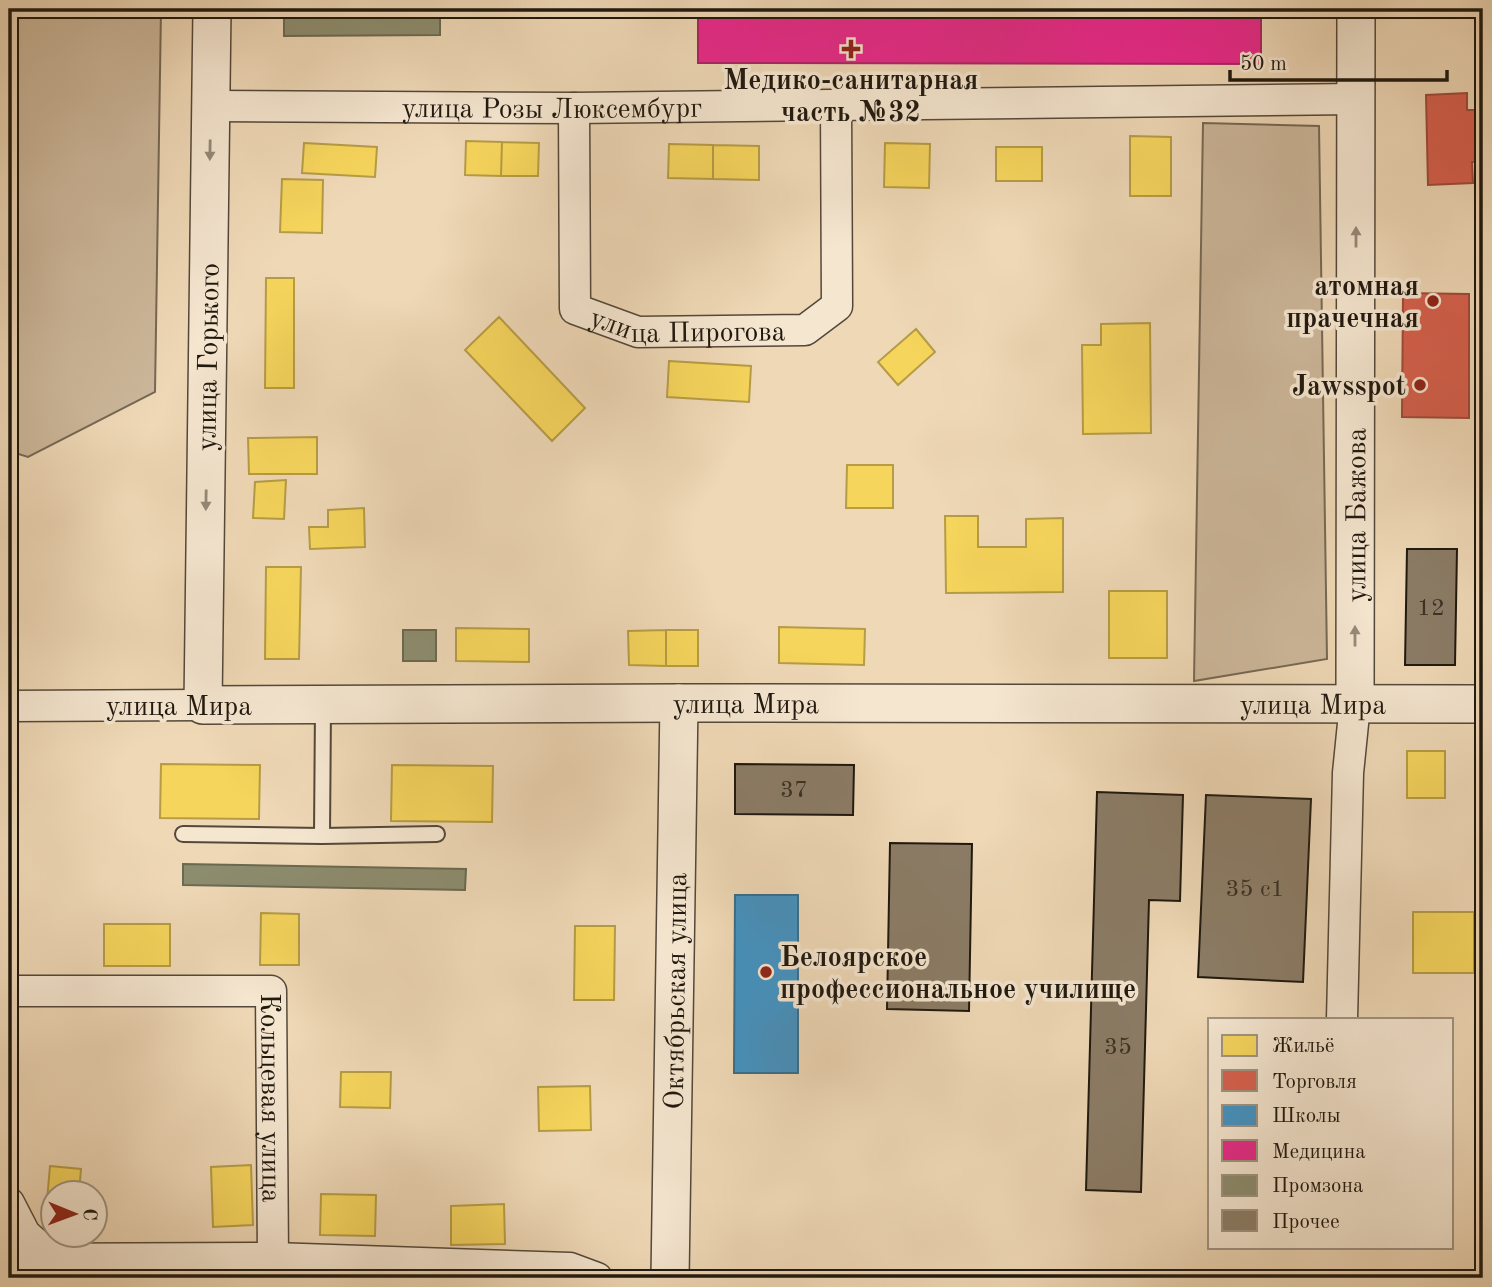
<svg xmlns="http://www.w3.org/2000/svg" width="1492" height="1287" font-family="'Old Standard TT',serif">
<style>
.green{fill:#ccb79a;stroke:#766854;stroke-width:2}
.homes{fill:#f6d55c;stroke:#b69c45;stroke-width:2}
.shops{fill:#d6604d;stroke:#9f4a3a;stroke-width:2}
.schools{fill:#4393c3;stroke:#386e8d;stroke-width:2}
.health{fill:#e7298a;stroke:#ab2465;stroke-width:2}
.industry{fill:#8c8c6e;stroke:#6b6952;stroke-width:2}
.building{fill:#8b7c66;stroke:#1f180f;stroke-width:2}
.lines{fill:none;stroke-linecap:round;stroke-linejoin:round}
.service-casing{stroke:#534839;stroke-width:18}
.minor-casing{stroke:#534839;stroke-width:33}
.tertiary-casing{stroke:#534839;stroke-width:40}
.service{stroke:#f5e6d0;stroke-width:14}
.minor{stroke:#f5e6d0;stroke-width:30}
.tertiary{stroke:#f5e6d0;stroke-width:37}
.oneway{fill:#958979}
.poi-dot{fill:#8f2418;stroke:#f5e6d0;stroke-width:2.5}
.labels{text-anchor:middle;stroke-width:7;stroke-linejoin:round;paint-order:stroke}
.number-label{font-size:24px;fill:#3a3125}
.poi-label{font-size:28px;font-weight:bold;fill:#1f180f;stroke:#f5e6d0;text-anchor:end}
.street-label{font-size:28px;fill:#1f180f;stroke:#f5e6d0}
</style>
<rect width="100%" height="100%" fill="#efd8b6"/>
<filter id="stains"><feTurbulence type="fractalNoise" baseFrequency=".00286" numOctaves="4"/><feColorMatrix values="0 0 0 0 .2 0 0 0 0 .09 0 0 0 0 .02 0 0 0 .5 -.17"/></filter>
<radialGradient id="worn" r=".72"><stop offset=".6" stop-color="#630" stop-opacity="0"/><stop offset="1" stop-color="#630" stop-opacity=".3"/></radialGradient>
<path class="green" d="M9 9H161L155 392 28 457 9 451Z
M1203 123 1319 126 1327 659 1194 681Z"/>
<path class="homes" d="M1130 136 1171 137V196H1130Z
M466 141 502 142 501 176 465 175Z
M502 142 539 143 538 176H501Z
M304 143 377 147 375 177 302 173Z
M885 143 930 144 929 188 884 187Z
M669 144 713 145V179L668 178Z
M713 145 759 146V180L713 179Z
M996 147H1042V181H996Z
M282 179 323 180 322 233 280 232Z
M266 278H294V388H265Z
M499 317 585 408 552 441 465 350Z
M1150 323 1151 433 1083 434 1082 345H1101V324Z
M916 329 935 352 898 385 878 362Z
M669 361 751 366 749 402 667 397Z
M317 437V474H249L248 438Z
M847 465H893V508H846Z
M286 480 284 519 253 518 255 482Z
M364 508 365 547 310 549 309 527H328V510Z
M945 516H978V547H1026V519L1063 518V592L946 593Z
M266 567H301L299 659H265Z
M1109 591H1167V658H1109Z
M779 627 865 629 864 665 779 663Z
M456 628 529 629V662L456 661Z
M666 630V666L629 665 628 631Z
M666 630H698V666H666Z
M1407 751H1445V798H1407Z
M161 764 260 765 259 819 160 818Z
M392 765 493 766 492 822 391 821Z
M1413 912H1474V973H1413Z
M261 913 299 914V965H260Z
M104 924H170V966H104Z
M575 926H615L614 1000H574Z
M341 1072H391L390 1108 340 1107Z
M590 1086 591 1130 539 1131 538 1087Z
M251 1165 253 1225 213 1227 211 1167Z
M50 1166 81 1169 79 1192H52V1224H45Z
M321 1194 376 1195 375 1236 320 1235Z
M504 1204 505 1244 451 1245V1206Z"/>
<path class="shops" d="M1467 93V110H1483V162H1472L1473 183 1428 185 1426 95Z
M1403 293 1469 294V418L1402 417Z"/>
<path class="schools" d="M735 895H798V1073H734Z"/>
<path class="health" d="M698 9H1261V64L698 63Z"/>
<path class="industry" d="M284 9H440V35L284 36Z
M403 630H436V661H403Z
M183 864 466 869 465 890 183 885Z"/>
<path class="building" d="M1407 549H1457L1455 665H1405Z
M735 764 854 765 853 815 735 814Z
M1097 792 1183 795 1180 901 1149 900 1141 1192 1086 1190Z
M1206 795 1311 799 1303 982 1198 977Z
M890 843 972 844 969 1011 887 1009Z"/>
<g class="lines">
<g class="service-casing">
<path id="service" d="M183 834 322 836 437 834
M322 836 323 706"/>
</g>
<g class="minor-casing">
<g id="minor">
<path id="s1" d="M211 106 574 108 1355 99"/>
<path id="s2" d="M574 108 575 309 638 332 805 330 837 306 836 105"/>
<path d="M9 706 203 705"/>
<path id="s3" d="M9 991H271L273 1258"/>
<path d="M1342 1019 1348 773 1355 704"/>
<path d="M9 1203 25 1234 53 1259"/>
<path d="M9 1259 273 1258 570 1268 597 1278"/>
</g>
</g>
<g class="tertiary-casing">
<g id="tertiary">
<path id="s4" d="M212 9 203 705 679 703 1483 704"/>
<path id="s5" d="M1355 704 1356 9"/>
<path id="s6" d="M670 1278 679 703"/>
</g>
</g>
<use href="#service" class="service"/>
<use href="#minor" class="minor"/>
<use href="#tertiary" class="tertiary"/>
</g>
<defs><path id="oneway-solid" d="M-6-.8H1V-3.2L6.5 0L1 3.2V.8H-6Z" transform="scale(1.75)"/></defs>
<g class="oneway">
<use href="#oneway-solid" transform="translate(210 150) rotate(91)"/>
<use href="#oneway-solid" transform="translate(1356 237) rotate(-90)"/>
<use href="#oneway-solid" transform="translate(206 500) rotate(91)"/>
<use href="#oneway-solid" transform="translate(1355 636) rotate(-90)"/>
</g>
<g class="poi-dot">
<path d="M847.5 38.5h7v7h7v7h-7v7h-7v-7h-7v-7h7z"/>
<circle cx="1433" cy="301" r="7"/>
<circle cx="1420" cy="385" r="7"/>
<circle cx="766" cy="972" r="7"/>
</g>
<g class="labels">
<g class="number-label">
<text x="1431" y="615">12</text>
<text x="794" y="797">37</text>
<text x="1255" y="896">35 с1</text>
<text x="1118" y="1054">35</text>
</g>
<g class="poi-label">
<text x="851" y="89" text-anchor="middle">Медико-санитарная<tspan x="851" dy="32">часть №32</tspan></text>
<text x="1419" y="295">атомная<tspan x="1419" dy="32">прачечная</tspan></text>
<text x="1406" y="395">Jawsspot</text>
<text x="780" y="966" text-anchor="start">Белоярское<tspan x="780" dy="32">профессиональное училище</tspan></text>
</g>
<g class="street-label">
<text dy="10" stroke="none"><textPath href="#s1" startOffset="341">улица Розы Люксембург</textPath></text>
<text dy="10" stroke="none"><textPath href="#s2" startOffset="317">улица Пирогова</textPath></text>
<text transform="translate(207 357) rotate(-89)" y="10">улица Горького</text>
<text dy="10" stroke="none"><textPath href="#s5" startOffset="189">улица Бажова</textPath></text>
<text dy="10" stroke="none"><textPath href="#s4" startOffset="1239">улица Мира</textPath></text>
<text dy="10" stroke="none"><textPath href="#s4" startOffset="1806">улица Мира</textPath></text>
<text x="179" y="715">улица Мира</text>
<text dy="10" stroke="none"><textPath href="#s6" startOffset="287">Октябрьская улица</textPath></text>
<text dy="10" stroke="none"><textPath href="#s3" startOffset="369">Кольцевая улица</textPath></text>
</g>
</g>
<rect width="1492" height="1287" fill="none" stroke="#efd8b6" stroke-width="35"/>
<rect x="10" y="10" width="1471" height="1266" fill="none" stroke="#1f180f" stroke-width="3.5"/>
<rect x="18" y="18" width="1457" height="1252" fill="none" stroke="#1f180f" stroke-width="2"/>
<rect x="1208" y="1018" width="245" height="231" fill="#f5e6d0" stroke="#9f9483" stroke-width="2"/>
<rect x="1222" y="1035" width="35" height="21" fill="#f6d55c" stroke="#9f9483" stroke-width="2"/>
<text x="1272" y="1052" font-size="21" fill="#1f180f">Жильё</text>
<rect x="1222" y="1070" width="35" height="21" fill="#d6604d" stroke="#9f9483" stroke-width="2"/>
<text x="1272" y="1088" font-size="21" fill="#1f180f">Торговля</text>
<rect x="1222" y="1105" width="35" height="21" fill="#4393c3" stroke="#9f9483" stroke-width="2"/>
<text x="1272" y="1122" font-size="21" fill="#1f180f">Школы</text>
<rect x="1222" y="1140" width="35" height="21" fill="#e7298a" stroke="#9f9483" stroke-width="2"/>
<text x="1272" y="1158" font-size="21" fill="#1f180f">Медицина</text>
<rect x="1222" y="1175" width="35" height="21" fill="#8c8c6e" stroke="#9f9483" stroke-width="2"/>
<text x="1272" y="1192" font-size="21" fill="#1f180f">Промзона</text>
<rect x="1222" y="1210" width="35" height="21" fill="#8b7c66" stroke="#9f9483" stroke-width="2"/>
<text x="1272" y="1228" font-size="21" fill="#1f180f">Прочее</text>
<g transform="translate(74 1214) rotate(91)"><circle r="33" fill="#f5e6d0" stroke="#9f9483" stroke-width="2"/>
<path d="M0-5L12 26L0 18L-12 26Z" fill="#8f2418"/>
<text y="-10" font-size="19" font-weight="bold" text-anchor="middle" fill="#1f180f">С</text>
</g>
<path d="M1230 70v10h217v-10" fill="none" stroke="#1f180f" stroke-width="3.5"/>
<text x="1240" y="70" font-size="21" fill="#1f180f" stroke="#f5e6d0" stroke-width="5" paint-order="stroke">50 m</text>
<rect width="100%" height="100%" filter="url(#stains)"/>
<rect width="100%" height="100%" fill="url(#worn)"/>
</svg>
